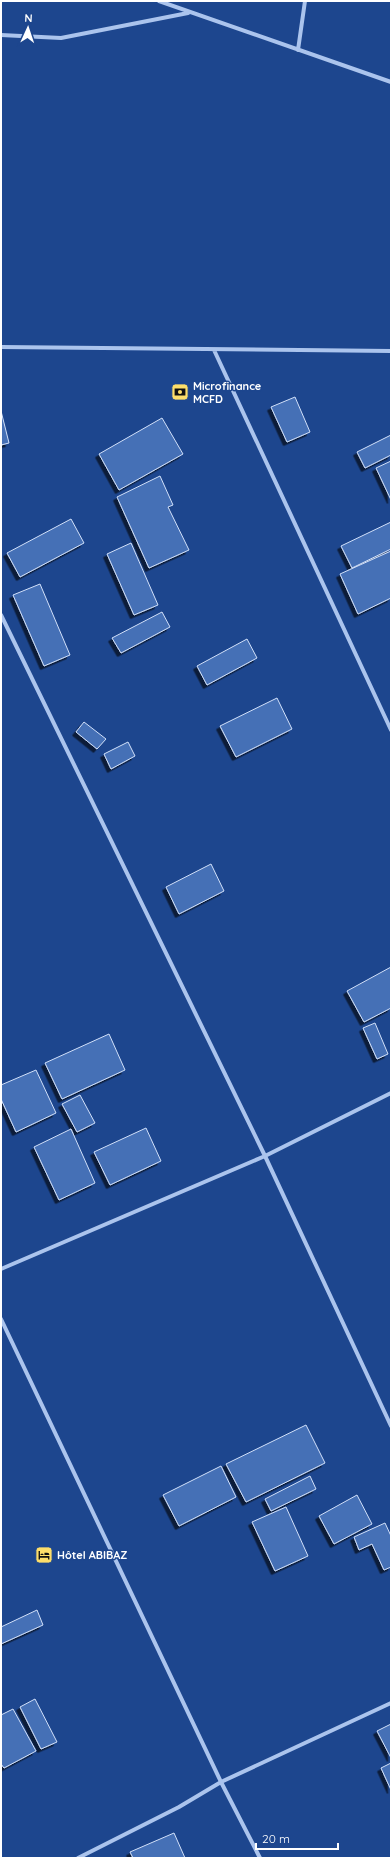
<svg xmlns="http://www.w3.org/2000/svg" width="392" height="1859" font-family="Quicksand,sans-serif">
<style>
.building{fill:#456fb6;stroke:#d1e0f9;filter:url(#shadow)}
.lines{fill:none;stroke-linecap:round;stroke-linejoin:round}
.minor{stroke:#abc4ed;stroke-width:4}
.labels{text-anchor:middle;stroke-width:3;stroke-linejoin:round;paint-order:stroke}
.poi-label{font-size:11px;font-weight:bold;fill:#fff;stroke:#1d468e;text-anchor:start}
</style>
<defs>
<filter id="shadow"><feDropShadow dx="-3.5" dy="3.5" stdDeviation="0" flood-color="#0009"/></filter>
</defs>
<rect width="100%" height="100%" fill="#1d468e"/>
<path class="building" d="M295 397 310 432 287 442 271 407Z
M1 411 9 443 1 445Z
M162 418 183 454 119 490 99 454Z
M391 435V455L365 468 357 452Z
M391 461V500L376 468Z
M160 476 173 505 168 507 189 550 149 568 117 497Z
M71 519 84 543 20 577 7 553Z
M391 522V549L352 568 341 546Z
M131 543 158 605 134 615 107 554Z
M391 551V598L358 614 340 574Z
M40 584 70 655 44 666 13 595Z
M162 612 170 627 121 653 112 638Z
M247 639 257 658 207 685 197 666Z
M277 698 292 729 236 757 220 726Z
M84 722 106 739 97 749 76 732Z
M128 742 135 756 111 769 104 754Z
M211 864 224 891 179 914 166 887Z
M391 967V1008L364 1022 347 991Z
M375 1023 388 1054 377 1059 363 1028Z
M109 1034 125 1070 62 1099 45 1063Z
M36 1070 56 1113 16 1132 1 1099V1085Z
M80 1095 95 1123 77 1132 62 1104Z
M146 1128 161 1161 110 1185 94 1152Z
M71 1129 95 1183 59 1200 34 1147Z
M306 1425 325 1463 246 1502 226 1464Z
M221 1466 236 1497 179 1526 163 1495Z
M310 1476 316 1489 271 1511 265 1499Z
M357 1495 372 1524 334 1544 319 1516Z
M286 1507 308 1556 275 1571 252 1522Z
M385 1523 391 1536V1567L384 1570 372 1544 359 1550 354 1537Z
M37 1610 43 1625 1 1644V1627Z
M35 1699 57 1742 41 1749 20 1707Z
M13 1709 36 1751 4 1768 1 1764V1715Z
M391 1724V1758L377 1731Z
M391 1763V1790L381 1768Z
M174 1833 185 1858H133L130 1852Z"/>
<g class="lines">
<path class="minor" d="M159 1 391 82
M1 35 61 38 188 13
M298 50 305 1
M1 347 391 351
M214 350 391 730
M1 615 265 1156 391 1426
M1 1269 265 1156 391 1093
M1 1319 221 1782 260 1858
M78 1858 179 1807 221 1782 391 1703"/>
</g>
<defs>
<g id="bank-square" transform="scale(0.9)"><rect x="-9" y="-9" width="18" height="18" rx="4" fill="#fdde6a" stroke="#1d468e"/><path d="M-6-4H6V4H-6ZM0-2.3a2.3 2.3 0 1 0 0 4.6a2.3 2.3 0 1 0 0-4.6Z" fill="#111"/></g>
<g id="hotel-square" transform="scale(0.9)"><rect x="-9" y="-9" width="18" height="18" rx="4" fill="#fdde6a" stroke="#1d468e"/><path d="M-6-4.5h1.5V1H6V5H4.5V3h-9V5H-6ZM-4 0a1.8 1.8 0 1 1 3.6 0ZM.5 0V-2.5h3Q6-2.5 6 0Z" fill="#111"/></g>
</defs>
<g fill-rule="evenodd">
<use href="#bank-square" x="180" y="392"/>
<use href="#hotel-square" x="44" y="1555"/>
</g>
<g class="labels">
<g class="poi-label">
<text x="193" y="390">Microfinance<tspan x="193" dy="13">MCFD</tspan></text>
<text x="57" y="1559">Hôtel ABIBAZ</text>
</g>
</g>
<rect width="392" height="1859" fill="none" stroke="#ffffff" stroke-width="4"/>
<g transform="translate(28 28) rotate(3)" stroke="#1d468e" stroke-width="3" paint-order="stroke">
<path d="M0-3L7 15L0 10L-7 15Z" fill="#ffffff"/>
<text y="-6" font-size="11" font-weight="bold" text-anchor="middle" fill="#ffffff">N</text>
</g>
<path d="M256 1843v6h82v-6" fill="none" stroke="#ffffff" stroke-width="2"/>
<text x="262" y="1843" font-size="12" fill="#ffffff" stroke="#1d468e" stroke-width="3" paint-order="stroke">20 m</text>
</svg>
